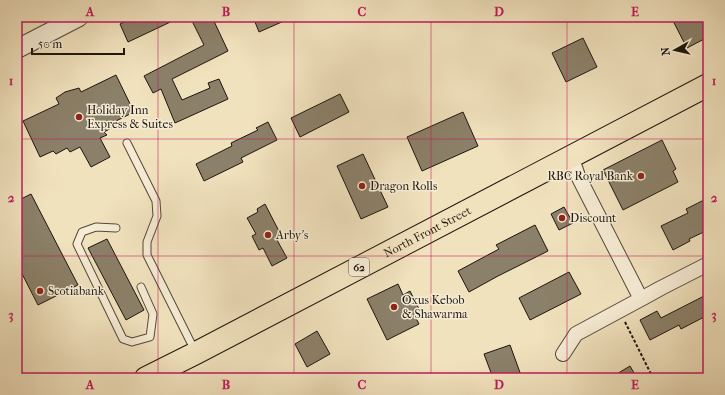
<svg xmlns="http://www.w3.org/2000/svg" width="725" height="395" font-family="'IM FELL French Canon',serif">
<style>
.building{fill:#8b8069;stroke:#1d160d}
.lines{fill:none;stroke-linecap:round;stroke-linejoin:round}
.service-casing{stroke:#524939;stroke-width:9}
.minor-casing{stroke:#524939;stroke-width:16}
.tertiary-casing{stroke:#524939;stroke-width:20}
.primary-casing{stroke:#1d160d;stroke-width:24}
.path{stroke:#1d160d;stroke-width:2;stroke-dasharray:3 2;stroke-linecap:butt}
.service{stroke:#f6ecd5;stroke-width:7}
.minor{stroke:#f6ecd5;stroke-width:14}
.tertiary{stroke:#f6ecd5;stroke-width:18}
.primary{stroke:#f1e2be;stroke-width:22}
.grid{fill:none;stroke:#c2185b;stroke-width:1;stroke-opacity:0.55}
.poi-dot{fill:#8f2418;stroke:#f6ecd5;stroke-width:1.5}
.labels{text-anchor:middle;stroke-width:3;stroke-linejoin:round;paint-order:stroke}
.shield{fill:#f6ecd5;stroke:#5e5649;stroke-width:1}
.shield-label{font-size:11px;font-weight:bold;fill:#1d160d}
.poi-label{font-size:12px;fill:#1d160d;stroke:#f6ecd5;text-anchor:start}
.street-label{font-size:12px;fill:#1d160d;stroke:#f6ecd5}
.neatline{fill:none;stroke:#c2185b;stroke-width:1.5}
.grid-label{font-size:13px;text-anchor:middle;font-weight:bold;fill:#c2185b}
</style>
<rect width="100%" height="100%" fill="#f1e2be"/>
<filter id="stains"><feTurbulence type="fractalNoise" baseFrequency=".005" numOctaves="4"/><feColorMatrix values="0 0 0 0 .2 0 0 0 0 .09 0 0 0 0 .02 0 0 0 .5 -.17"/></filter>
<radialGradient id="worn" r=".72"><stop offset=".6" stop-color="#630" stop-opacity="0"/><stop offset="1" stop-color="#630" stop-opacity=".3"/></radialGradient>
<path class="building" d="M134 17H181L128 42 120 24Z
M190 17H212L228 51 172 79 182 100 210 88 208 83 219 79 228 99 175 123 161 89 153 93 144 76 204 45Z
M253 17H293L259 32Z
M671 17H701L708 30V37L687 48Z
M583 38 597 67 566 82 552 53Z
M116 75 134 112 114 122 115 126 104 132 107 135 100 138 110 157 91 167 80 147 70 152 67 148 56 154 53 151 40 157 23 121 59 104 56 98 65 92 79 88 81 92Z
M340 94 349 112 300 137 291 118Z
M463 112 478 146 422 171 407 137Z
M268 122 277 140 241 158 243 162 204 181 196 164 232 146 231 143 258 130 256 128Z
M662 140 676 169 673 171 678 182 623 210 603 170Z
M363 154 388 207 361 219 337 166Z
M31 194 78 285 38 305 17 264V201Z
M708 198V230L689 239 690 241 673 250 661 226 688 213 686 209Z
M265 204 282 237 277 240 287 258 272 266 263 248 259 250 252 236 256 234 247 218 258 212 257 209Z
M564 207 573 223 559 230 551 214Z
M535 225 548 251 498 276 469 292 458 271 499 249 496 245Z
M107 239 144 310 126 320 88 248Z
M569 272 581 294 530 320 519 298Z
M398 284 403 295 410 291 422 315 416 318 419 324 387 340 367 299Z
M708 294V315L681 329 679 325 650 340 640 320 657 311 661 318Z
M317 331 330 354 307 367 295 344Z
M510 345 522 378H493L484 354Z
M630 366 637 378H610Z"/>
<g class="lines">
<g class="service-casing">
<path id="service" d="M127 143 156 201 157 216 147 242V255L195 351
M116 228 96 227 82 232 77 244 123 339 132 342 150 337 153 314 141 287"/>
</g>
<g class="minor-casing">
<path id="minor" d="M571 156 578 176 641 299 661 288 708 264
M563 354 576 334 641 299"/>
</g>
<g class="tertiary-casing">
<path id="tertiary" d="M17 49 79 17"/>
</g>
<g class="primary-casing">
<g id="primary">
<path id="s1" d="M146 378 196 353 708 85"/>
</g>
</g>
<path class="path" d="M625 322 653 378"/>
<use href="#service" class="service"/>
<use href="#minor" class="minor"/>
<use href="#tertiary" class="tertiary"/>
<use href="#primary" class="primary"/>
</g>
<path class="grid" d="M158 17V378M294 17V378M431 17V378M567 17V378M17 139H708M17 256H708"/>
<g class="poi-dot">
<circle cx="79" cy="117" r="4"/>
<circle cx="641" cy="176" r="4"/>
<circle cx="362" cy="186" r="4"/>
<circle cx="562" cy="218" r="4"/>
<circle cx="268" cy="235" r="4"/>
<circle cx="40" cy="291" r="4"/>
<circle cx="394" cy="307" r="4"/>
</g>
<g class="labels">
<rect class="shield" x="349" y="258" width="20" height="18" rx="3"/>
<g class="shield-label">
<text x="359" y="271">62</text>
</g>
<g class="poi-label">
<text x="87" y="114">Holiday Inn<tspan x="87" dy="14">Express &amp; Suites</tspan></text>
<text x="633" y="180" text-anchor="end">RBC Royal Bank</text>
<text x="370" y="190">Dragon Rolls</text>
<text x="570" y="222">Discount</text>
<text x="276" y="239">Arby's</text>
<text x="48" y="295">Scotiabank</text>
<text x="402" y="304">Oxus Kebob<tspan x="402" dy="14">&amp; Shawarma</tspan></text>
</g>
<g class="street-label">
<text dy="4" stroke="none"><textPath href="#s1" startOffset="317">North Front Street</textPath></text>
</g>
</g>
<rect width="725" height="395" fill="none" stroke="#f1e2be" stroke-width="44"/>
<g transform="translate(675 50) rotate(262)" stroke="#f6ecd5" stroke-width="3" paint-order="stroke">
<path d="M0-3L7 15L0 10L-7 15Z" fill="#1d160d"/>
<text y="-6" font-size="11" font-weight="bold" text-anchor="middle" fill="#1d160d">N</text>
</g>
<path d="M32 48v6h92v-6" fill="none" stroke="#1d160d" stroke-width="2"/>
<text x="38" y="48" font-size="12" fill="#1d160d" stroke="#f6ecd5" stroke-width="3" paint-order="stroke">50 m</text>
<rect x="22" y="22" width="681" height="351" class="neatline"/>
<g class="grid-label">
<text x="90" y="16">A</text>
<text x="226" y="16">B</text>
<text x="362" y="16">C</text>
<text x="499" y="16">D</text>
<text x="635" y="16">E</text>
<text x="11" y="85">1</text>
<text x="714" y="85">1</text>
<text x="11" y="202">2</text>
<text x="714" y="202">2</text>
<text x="11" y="319">3</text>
<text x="714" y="319">3</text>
<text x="90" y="389">A</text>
<text x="226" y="389">B</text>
<text x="362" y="389">C</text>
<text x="499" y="389">D</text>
<text x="635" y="389">E</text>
</g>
<rect width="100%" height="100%" filter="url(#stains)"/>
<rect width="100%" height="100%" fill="url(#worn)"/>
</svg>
